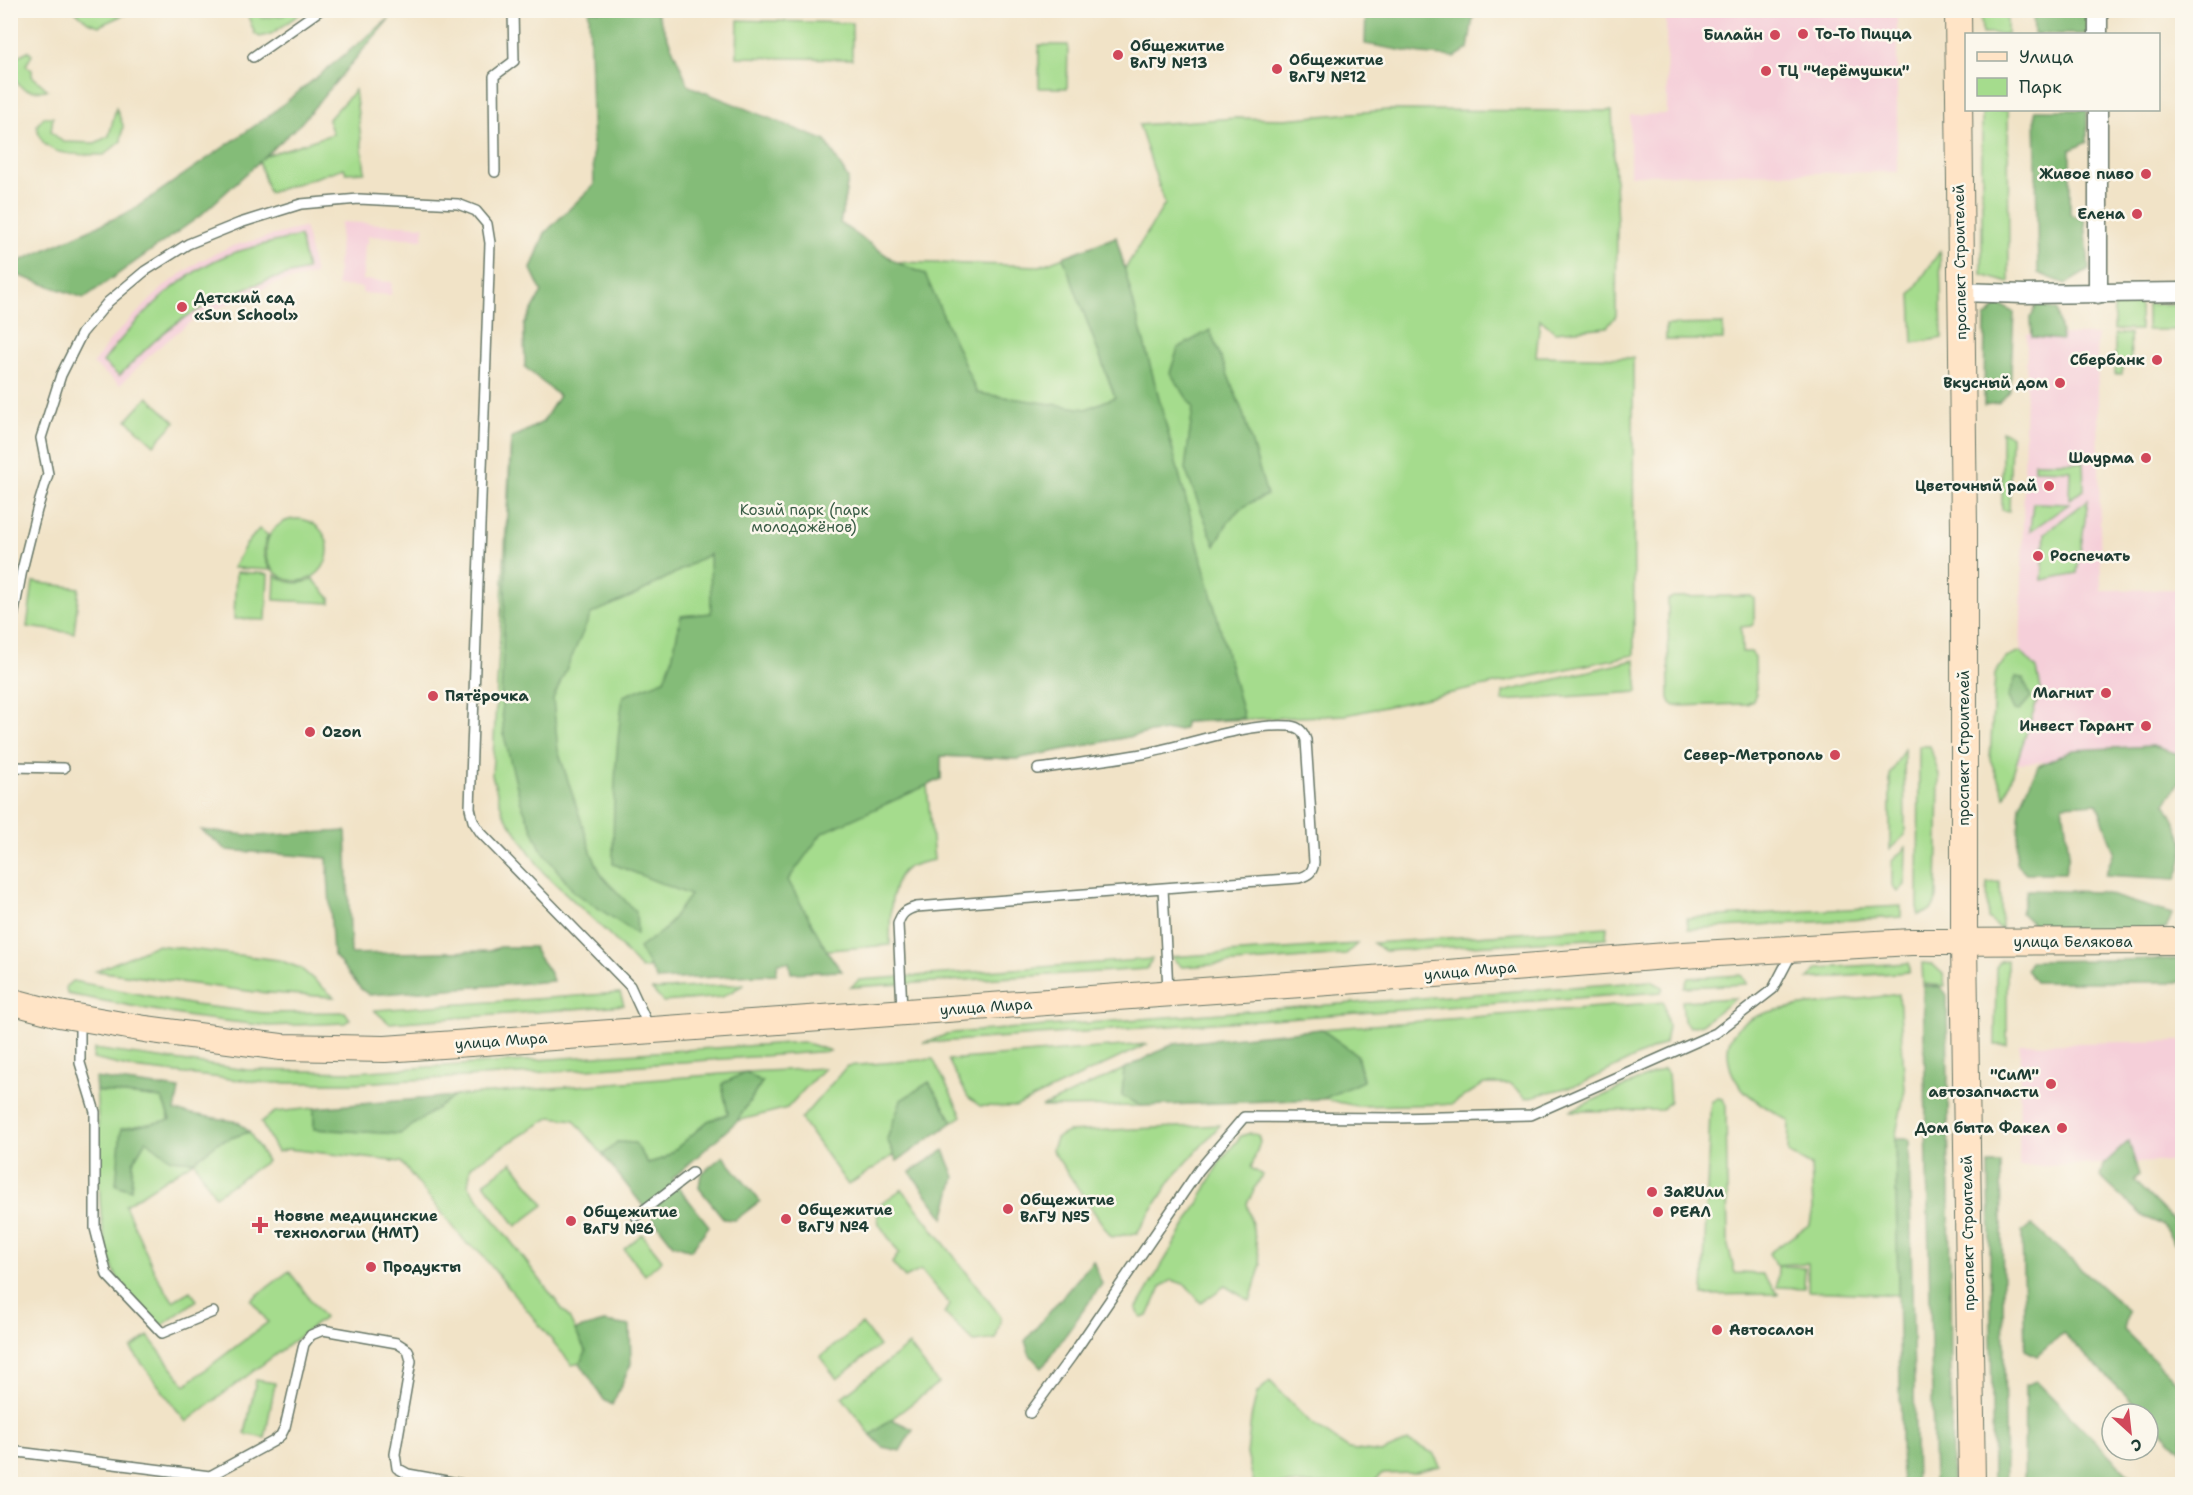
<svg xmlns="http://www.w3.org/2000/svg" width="2193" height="1495" font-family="'Shantell Sans',sans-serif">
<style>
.built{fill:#f5cfd9}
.green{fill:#a5dc8d;stroke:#628c60;stroke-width:1.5}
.forest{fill:#84bc78;stroke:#527c56;stroke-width:1.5}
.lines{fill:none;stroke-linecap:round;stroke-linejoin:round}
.lane-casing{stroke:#687767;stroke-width:12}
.street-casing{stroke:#687767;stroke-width:21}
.secondary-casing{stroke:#687767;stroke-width:28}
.lane{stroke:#fff;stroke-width:9}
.street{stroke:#fff;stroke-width:18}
.secondary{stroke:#ffe4c6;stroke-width:26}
.poi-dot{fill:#d1495b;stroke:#fbf7ec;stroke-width:2}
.labels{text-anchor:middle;stroke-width:5;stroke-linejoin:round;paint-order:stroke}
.poi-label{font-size:15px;font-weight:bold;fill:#1f3d34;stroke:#fbf7ec;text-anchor:start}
.street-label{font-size:15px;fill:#1f3d34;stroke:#fbf7ec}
.park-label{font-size:15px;fill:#3a5d46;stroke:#fbf7ec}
</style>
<rect width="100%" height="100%" fill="#fbf7ec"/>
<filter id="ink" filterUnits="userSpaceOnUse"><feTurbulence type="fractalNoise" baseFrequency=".0167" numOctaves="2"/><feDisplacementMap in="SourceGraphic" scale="12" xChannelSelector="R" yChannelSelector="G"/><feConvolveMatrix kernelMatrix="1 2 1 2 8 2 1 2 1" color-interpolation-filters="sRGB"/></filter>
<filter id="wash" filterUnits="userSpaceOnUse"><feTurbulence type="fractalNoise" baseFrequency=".008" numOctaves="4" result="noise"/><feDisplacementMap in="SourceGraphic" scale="24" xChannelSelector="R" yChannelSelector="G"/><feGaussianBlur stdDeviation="1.35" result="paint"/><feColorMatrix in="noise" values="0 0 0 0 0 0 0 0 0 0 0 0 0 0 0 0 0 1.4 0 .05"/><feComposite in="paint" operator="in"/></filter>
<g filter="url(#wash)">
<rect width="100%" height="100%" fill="#f1e3c7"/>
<path class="built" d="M1666 11H1897V172L1630 175V115L1667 114Z
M341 222 424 226 423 239 368 236 367 244H365L363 280 392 282 391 295 362 293V287L337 286Z
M305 227 315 275 277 283 232 302 189 323 152 353 120 385 93 364 111 339 137 313 167 284 200 261 229 247Z
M2027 334 2097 335 2101 590 2182 589V757L2018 763Z
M2182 1041V1161L2019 1167 2020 1044Z"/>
<path class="green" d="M75 11H132L99 26 88 22Z
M246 11H260L261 18 284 15V11H304L271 34 260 37 255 34Z
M1981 11H2007V34H1982Z
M738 20 852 23V59L737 57Z
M1039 45H1068L1067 88H1039Z
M28 51 32 55 26 65 32 70V76L48 90C25 93 15 89 12 65L18 56Z
M592 88 826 141 848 179 840 223 896 262 1040 266 1116 237 1125 269 1165 204 1139 125 1236 118 1284 119 1388 110 1612 111 1617 226 1616 316 1607 327 1555 332 1540 319 1536 356 1633 358 1634 655 1346 715 1185 722 1184 729 1148 733 1016 759 941 756V779L927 785 934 860C925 862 914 864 907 868 887 881 891 924 890 945L716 959 641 969 613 938 543 872 503 813 492 775 511 439 543 422 559 396 525 367 524 325 542 292 531 269 545 233 594 185Z
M355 90 365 172 346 173 344 168 269 193 258 158 333 134 328 120Z
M116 108 123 125 121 141 104 155C79 154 40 160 37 125L44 117H53L51 132 63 142 95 143 109 136Z
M1982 110H2008L2009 283 1982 275Z
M300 236 307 270C265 279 223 295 186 317 161 332 140 355 119 376L103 362C133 321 183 270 233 253 254 246 278 241 300 236Z
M1940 251 1942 338 1913 343 1911 294Z
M2140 303V330H2114V304Z
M2147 304H2182V330H2147Z
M1723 324V340H1666V325Z
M2115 334H2130L2131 362H2122V374H2115Z
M148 397 175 422 154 445 127 420Z
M2002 431 2011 436 2009 511 2002 510Z
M2034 462H2083L2084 490 2069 499 2070 470 2034 469Z
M2088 500 2077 573 2042 580 2045 533Z
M2033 503 2069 504 2030 531Z
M266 550a31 31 0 1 1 62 0a31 31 0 1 1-62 0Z
M259 529 268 535C262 547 263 559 271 570L233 568 245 546Z
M236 572 268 574 266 620 234 619Z
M275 575C288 584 299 585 313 579L330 598V603L274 600Z
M33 582 79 588 74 633 27 627Z
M1751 596 1754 599V623L1751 626 1741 627 1742 652H1751L1755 657 1756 693 1753 701 1747 704 1675 706 1671 703 1669 698 1668 600 1673 597Z
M2021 652 2037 669 2041 689 2005 797 1990 759 1995 674 2006 658Z
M1635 660 1638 692 1503 701V692Z
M1919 746H1930L1939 775 1937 897C1934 909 1930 912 1918 915Z
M1904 749 1905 835 1890 849V775Z
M1906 847 1905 885 1898 892 1892 885V861Z
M2000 882 2002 930 1988 919 1987 883Z
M1901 906V917L1688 929 1687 918Z
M1607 927 1606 938 1385 951 1373 943Z
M1357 944 1345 955 1182 967 1171 957Z
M156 945 279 960 300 968 334 997 255 992 96 971Z
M1152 959 1147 969 851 987 859 980Z
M2007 960V1045H1995L1996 968 2000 961Z
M1909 963V972L1808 979 1818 968Z
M1922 963 1932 964 1943 974 1945 986 1923 984Z
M1741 975 1747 984 1684 987 1688 978Z
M73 981 194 1005 264 1013 345 1012 350 1019 345 1023 269 1026 191 1017 67 994 66 986Z
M1651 981 1663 987 1661 992 923 1043 952 1033Z
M745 984 722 997 663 1002 652 990Z
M620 993 624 1005 389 1023 374 1010Z
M1899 994 1905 1090 1895 1139 1899 1295 1808 1291V1263L1775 1265 1769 1253 1810 1224 1813 1209 1811 1166 1788 1153 1789 1121C1761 1104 1729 1090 1728 1053 1726 1009 1800 1006 1830 1003 1853 1000 1876 997 1899 994Z
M1736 998 1702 1024 1690 1027 1684 1021 1682 1001Z
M1664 1002 1668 1027 1665 1043 1581 1084 1526 1098 1511 1084H1484L1452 1104 1357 1106 1323 1099 1363 1080 1357 1055 1321 1029Z
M803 1042 831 1051 519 1074 357 1083H267L132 1068 93 1059 94 1049 247 1070 355 1072Z
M1148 1044 1015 1107 980 1106 968 1097 948 1060Z
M933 1059 962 1116 953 1122 929 1082 887 1138 894 1155 848 1185 801 1119 847 1066Z
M824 1068 787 1108 737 1121 762 1082 722 1085 728 1114 708 1121 665 1159 648 1163 634 1143 617 1142 603 1155 574 1120 551 1117 471 1166 468 1185 569 1318 586 1352 580 1363 572 1365 478 1250 467 1244 401 1162 288 1149 277 1152 261 1122 275 1112 314 1108V1129L400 1134 455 1096 746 1072Z
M1124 1069 1122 1096 1142 1106 1042 1107Z
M1664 1069 1668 1074 1670 1101 1662 1110 1569 1111Z
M96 1091 162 1098 170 1121 121 1129 117 1185 131 1190 133 1162 146 1139 171 1159 194 1161 219 1142 249 1132 267 1161 215 1196 194 1161 125 1205 157 1277 173 1301 190 1291 197 1300 160 1327C149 1314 135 1303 125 1290 89 1243 103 1148 96 1091Z
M1718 1098 1723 1099 1726 1106 1728 1246 1735 1273 1762 1274 1778 1294 1703 1295 1710 1111 1711 1102Z
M1220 1125 1171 1180 1137 1233 1111 1237 1052 1150 1056 1138 1068 1132Z
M1250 1133 1258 1135 1260 1142 1251 1168 1262 1175 1247 1203 1261 1264 1250 1301 1225 1286 1201 1303 1186 1285 1172 1280 1161 1287 1148 1316 1141 1318 1136 1309 1199 1202 1219 1163 1241 1136Z
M512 1162 544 1205 516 1226 484 1183Z
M902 1189 1001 1317 996 1339 974 1342 944 1313 950 1305 921 1270 905 1278 892 1263 899 1253 879 1224 876 1207Z
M642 1234 662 1260 645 1275 624 1249Z
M1778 1266 1805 1267 1804 1288 1777 1287Z
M289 1271 324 1318 186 1422 131 1349 148 1336 185 1385 268 1322 251 1300Z
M862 1324 879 1346 837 1379 820 1357Z
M909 1345 938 1383 871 1435 842 1397Z
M256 1380 275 1383 265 1438 245 1434Z
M1270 1381 1309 1421 1349 1449 1381 1453 1408 1441 1433 1453 1440 1466 1412 1473 1382 1474 1371 1484H1254L1247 1454 1251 1418 1257 1393Z"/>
<path class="forest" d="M589 11H656L689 86 826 141 848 179 840 223 896 262 925 274 977 393 1086 409 1115 397 1063 257 1116 237 1244 718 1185 722 1184 729 1148 733 1016 759 941 756V779L822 833 788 880 827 951 842 971 791 973 789 962 778 963 776 974 657 980 639 948 665 929 690 895 613 864C613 808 615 752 623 696L664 680 672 659 681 616 711 613 710 554 637 594 591 614 553 699 558 750 592 854 602 876 636 912 637 934 574 892 541 849 521 803 504 736 501 698 511 439 543 422 559 396 525 367 524 325 542 292 531 269 545 233 594 185Z
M1366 11H1474L1468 49 1455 57 1421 54 1365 44Z
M2033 11H2087V34H2034Z
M390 18 301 123 200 216 84 298 11 273V265L131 211 266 118Z
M2035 110H2087V142L2070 150V214L2085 220 2089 270 2066 284 2038 273Z
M2037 304 2057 310 2062 340 2032 337 2031 318Z
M1999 305 2014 312 2010 391 1999 403 1984 405 1985 318Z
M1210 330 1243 413 1267 495C1234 509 1231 515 1215 546L1185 469 1193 407 1170 373 1178 348Z
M2016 677 2023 678 2031 697 2019 711 2014 710 2008 697Z
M2152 746 2182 755V779L2165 803C2181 833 2190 845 2176 879L2105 875 2114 852 2097 803 2063 805 2069 854 2065 873H2026L2016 863 2020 805 2038 766 2073 750Z
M201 830 256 836 346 831 351 954 489 951 500 947H534C537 960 549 965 553 981L369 995 361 989 333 954 327 858 227 850Z
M2027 890 2100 892 2172 914 2166 929 2040 931 2021 913Z
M2182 959V982H2036L2026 970 2030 961Z
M1923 986 1941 987 1947 995 1952 1484H1934Z
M1321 1029 1357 1055 1363 1081 1323 1099 1142 1106 1122 1096 1124 1069 1173 1044Z
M746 1072 762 1082 737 1121 672 1179 709 1226 691 1250 673 1244 603 1155 617 1142 635 1143 648 1163 665 1158 708 1121 728 1114 722 1084Z
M95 1078 179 1089 175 1111 238 1122 249 1132 219 1142 194 1161 171 1159 146 1140 133 1162 131 1190 116 1185 121 1129 170 1120 162 1098 96 1091Z
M929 1082 953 1122 897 1161 887 1139 901 1100Z
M455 1096 400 1134 314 1129V1108Z
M1895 1139H1909L1916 1484H1902Z
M2129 1141 2139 1176 2134 1181 2173 1220H2182V1252L2174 1243 2163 1225 2144 1217 2100 1177 2103 1165Z
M944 1150 955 1177 944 1218 910 1172Z
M723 1156 760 1201 735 1220 724 1219 699 1188 701 1174Z
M1989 1164H2001L2006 1484H1993Z
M2032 1225 2128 1311 2124 1330 2182 1387V1451L2148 1417V1414H2145L2063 1333 2037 1356 2025 1350 2022 1232Z
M1093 1261 1102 1284 1042 1368 1030 1355 1025 1341Z
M604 1322 630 1326 631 1364 612 1405 604 1400 580 1363 586 1352 575 1330Z
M2036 1381 2138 1484H2024L2025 1385Z
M891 1419 913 1429 900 1451 883 1447 871 1435Z"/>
</g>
<g filter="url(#ink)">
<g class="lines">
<g class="lane-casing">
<path id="lane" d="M253 57 320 10
M495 172 494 76 514 61 513 10
M10 633 22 570 37 510 48 474 41 438 61 375 82 333 108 302 145 271 188 244 240 223 301 204 359 199 458 204 476 211 487 224 490 243 470 808 473 821 481 833 630 986 649 1027
M10 767 64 768
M1038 769C1072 764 1108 760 1142 754 1191 745 1240 723 1290 726 1299 727 1303 731 1306 740L1314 862C1313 872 1309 875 1299 878L1163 888
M902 1009 898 924C901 913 906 910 916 907L1163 888 1168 991
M80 1020V1063L95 1112V1228L107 1275 162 1333 213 1312
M636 1216 692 1173
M1030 1413 1071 1357 1199 1170 1244 1117 1396 1118 1531 1115 1716 1033 1773 989 1793 951
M10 1451 210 1476 274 1441 281 1435 285 1427 304 1344 311 1335 323 1330 397 1343 408 1350 411 1361 395 1454 397 1468 408 1474 463 1484"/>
</g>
<g class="street-casing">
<path id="street" d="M2098 10V34
M2098 110V294
M1960 292 2024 294 2182 292"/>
</g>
<g class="secondary-casing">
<path id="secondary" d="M1958 10 1964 528V943L1972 1484
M10 1001 59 1014 145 1029 281 1047 385 1049 1371 979 1666 956 1911 942 2182 941"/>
</g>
<use href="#lane" class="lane"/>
<use href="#street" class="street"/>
<use href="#secondary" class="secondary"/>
</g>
</g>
<g class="poi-dot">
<circle cx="1803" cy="34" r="6"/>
<circle cx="1775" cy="35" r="6"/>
<circle cx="1118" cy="55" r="6"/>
<circle cx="1277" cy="69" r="6"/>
<circle cx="1766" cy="71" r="6"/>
<circle cx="2146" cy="174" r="6"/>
<circle cx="2137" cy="214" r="6"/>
<circle cx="182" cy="307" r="6"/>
<circle cx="2157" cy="360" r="6"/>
<circle cx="2060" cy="383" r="6"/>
<circle cx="2146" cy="458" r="6"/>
<circle cx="2049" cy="486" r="6"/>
<circle cx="2038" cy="556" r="6"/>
<circle cx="2106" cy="693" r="6"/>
<circle cx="433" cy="696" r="6"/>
<circle cx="2146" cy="726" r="6"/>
<circle cx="310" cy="732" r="6"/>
<circle cx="1835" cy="755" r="6"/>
<circle cx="2051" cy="1084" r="6"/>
<circle cx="2062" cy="1128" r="6"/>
<circle cx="1652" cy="1192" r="6"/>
<circle cx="1008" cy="1209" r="6"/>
<circle cx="1658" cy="1212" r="6"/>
<circle cx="786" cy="1219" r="6"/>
<circle cx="571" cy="1221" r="6"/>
<path d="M257 1216h6v6h6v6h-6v6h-6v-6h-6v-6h6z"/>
<circle cx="371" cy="1267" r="6"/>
<circle cx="1717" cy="1330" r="6"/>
</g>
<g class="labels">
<g class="poi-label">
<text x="1815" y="39">То-То Пицца</text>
<text x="1763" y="40" text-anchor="end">Билайн</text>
<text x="1130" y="51">Общежитие<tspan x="1130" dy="17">ВлГУ №13</tspan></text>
<text x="1289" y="65">Общежитие<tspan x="1289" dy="17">ВлГУ №12</tspan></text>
<text x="1778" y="76">ТЦ "Черёмушки"</text>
<text x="2134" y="179" text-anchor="end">Живое пиво</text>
<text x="2125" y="219" text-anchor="end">Елена</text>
<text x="194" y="303">Детский сад<tspan x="194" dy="17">«Sun School»</tspan></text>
<text x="2145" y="365" text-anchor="end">Сбербанк</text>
<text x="2048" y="388" text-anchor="end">Вкусный дом</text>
<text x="2134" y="463" text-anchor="end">Шаурма</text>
<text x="2037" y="491" text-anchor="end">Цветочный рай</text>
<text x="2050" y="561">Роспечать</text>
<text x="2094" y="698" text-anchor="end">Магнит</text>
<text x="445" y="701">Пятёрочка</text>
<text x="2134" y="731" text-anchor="end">Инвест Гарант</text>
<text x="322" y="737">Ozon</text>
<text x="1823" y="760" text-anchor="end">Север-Метрополь</text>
<text x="2039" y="1080" text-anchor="end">"СиМ"<tspan x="2039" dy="17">автозапчасти</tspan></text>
<text x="2050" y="1133" text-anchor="end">Дом быта Факел</text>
<text x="1664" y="1197">ЗаRUли</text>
<text x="1020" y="1205">Общежитие<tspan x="1020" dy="17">ВлГУ №5</tspan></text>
<text x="798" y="1215">Общежитие<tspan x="798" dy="17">ВлГУ №4</tspan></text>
<text x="583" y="1217">Общежитие<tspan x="583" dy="17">ВлГУ №6</tspan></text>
<text x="1670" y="1217">РЕАЛ</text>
<text x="274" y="1221">Новые медицинские<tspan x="274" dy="17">технологии (НМТ)</tspan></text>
<text x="383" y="1272">Продукты</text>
<text x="1729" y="1335">Автосалон</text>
</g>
<g class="street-label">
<text transform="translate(1960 262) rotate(-91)" y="5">проспект Строителей</text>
<text transform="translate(1964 748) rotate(-90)" y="5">проспект Строителей</text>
<text x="2073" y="947">улица Белякова</text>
<text transform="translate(1470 971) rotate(-5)" y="5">улица Мира</text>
<text transform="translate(986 1007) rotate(-4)" y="5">улица Мира</text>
<text transform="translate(501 1041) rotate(-4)" y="5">улица Мира</text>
<text transform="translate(1968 1233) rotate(-91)" y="5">проспект Строителей</text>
</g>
<g class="park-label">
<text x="804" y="515">Козий парк (парк<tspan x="804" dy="17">молодожёнов)</tspan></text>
</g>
</g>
<rect width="2193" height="1495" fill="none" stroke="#fbf7ec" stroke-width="36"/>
<rect x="1965" y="33" width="195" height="78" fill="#fbf7ec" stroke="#a3ada2" stroke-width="1.5"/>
<rect x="1977" y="52" width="30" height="9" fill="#ffe4c6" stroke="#a3ada2" stroke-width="1.5"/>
<text x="2019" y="63" font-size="18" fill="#1f3d34">Улица</text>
<rect x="1977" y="78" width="30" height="18" fill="#a5dc8d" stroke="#a3ada2" stroke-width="1.5"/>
<text x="2019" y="93" font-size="18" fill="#1f3d34">Парк</text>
<g transform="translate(2130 1432) rotate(153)"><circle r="28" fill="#fbf7ec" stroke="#a3ada2" stroke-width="1.5"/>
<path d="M0-4.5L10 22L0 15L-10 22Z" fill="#d1495b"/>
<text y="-9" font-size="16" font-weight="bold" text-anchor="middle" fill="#1f3d34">С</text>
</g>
</svg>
